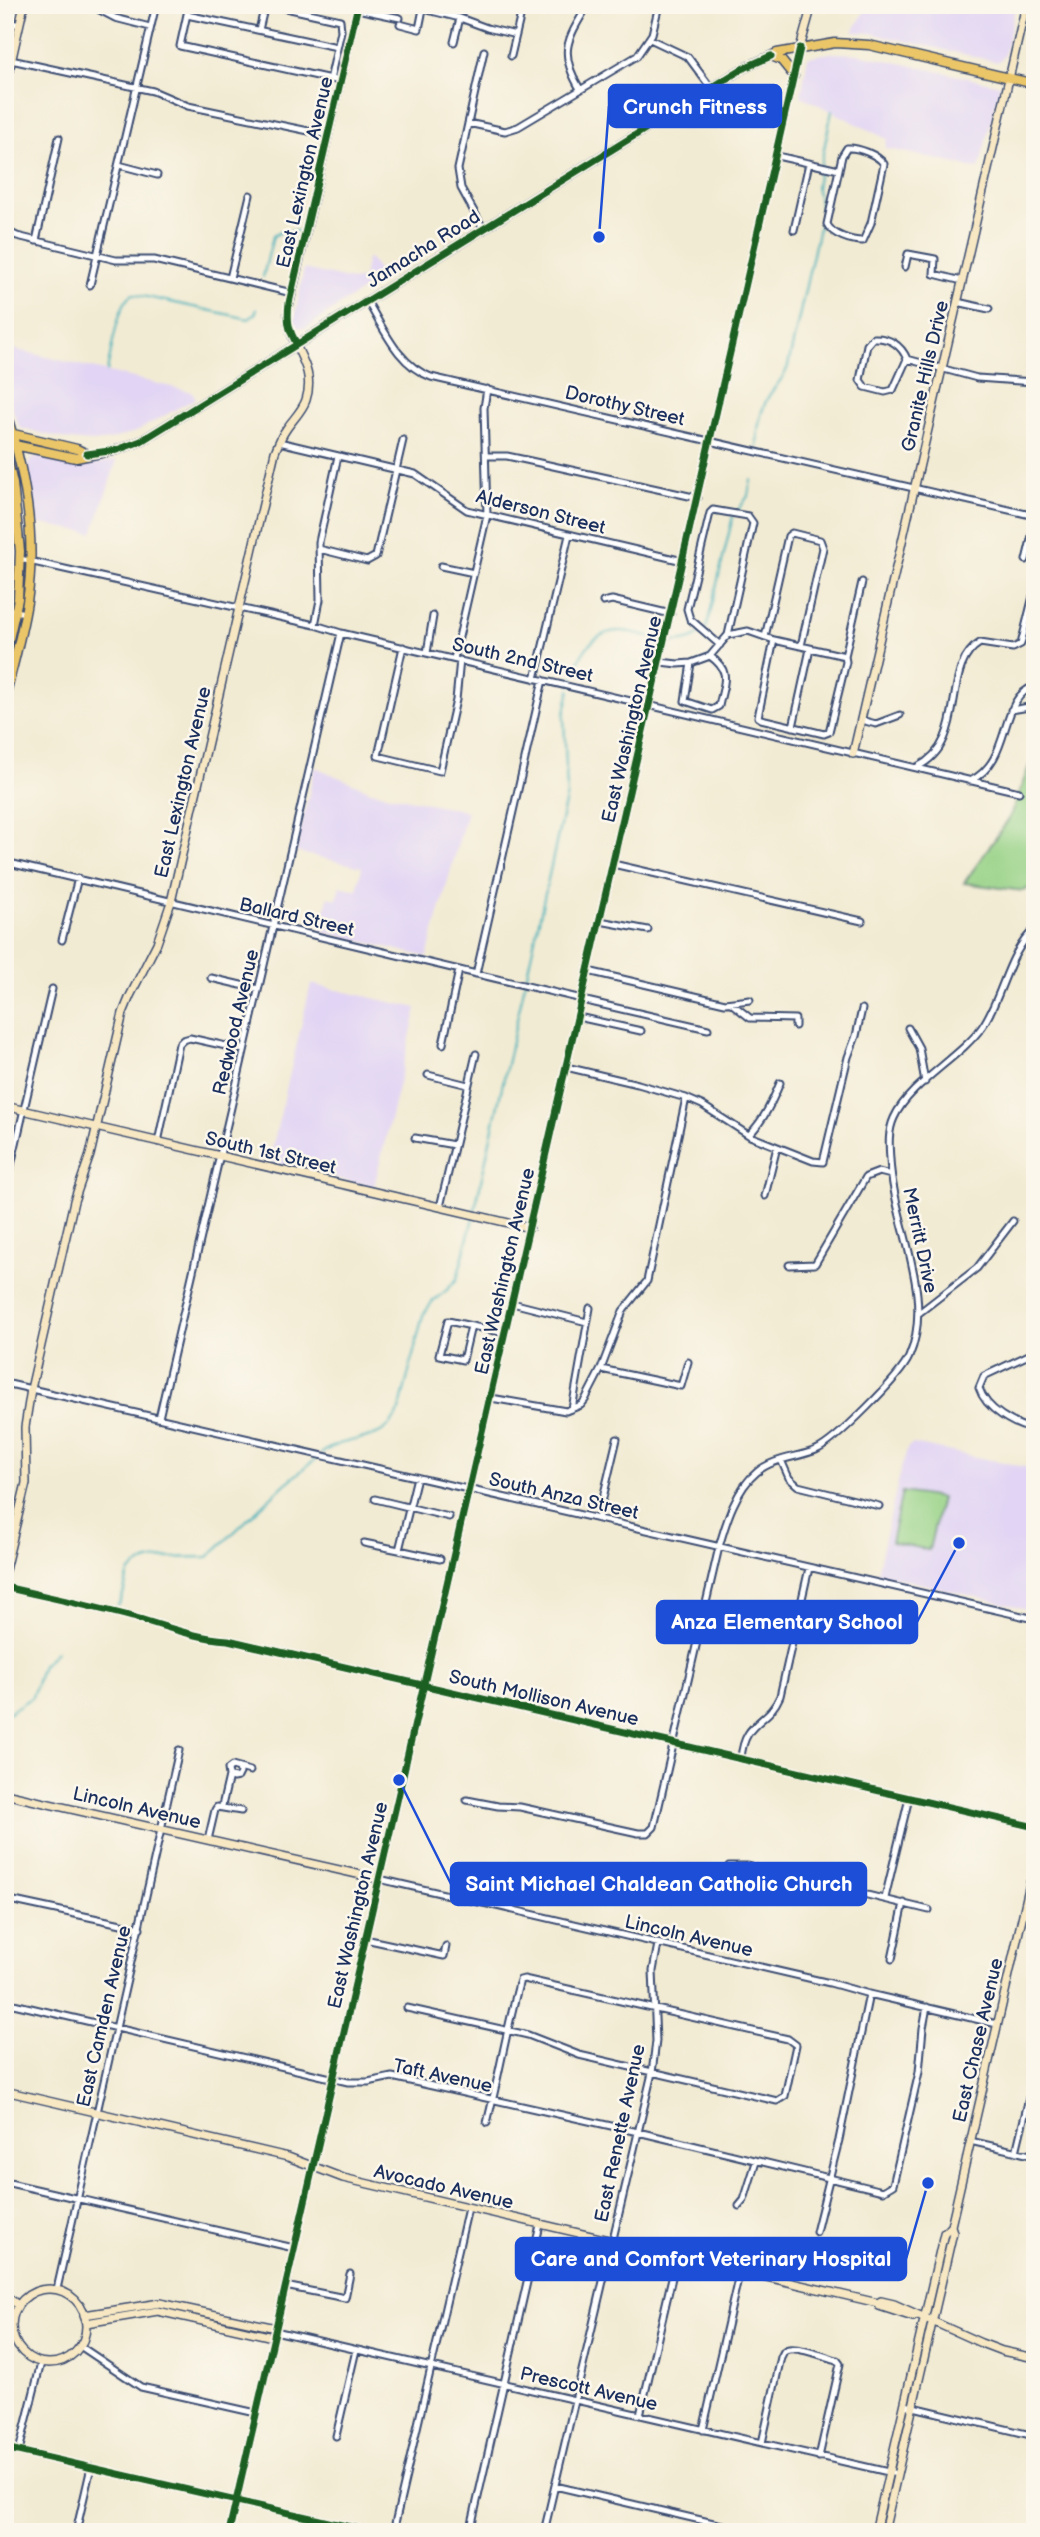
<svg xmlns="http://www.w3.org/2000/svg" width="1040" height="2537" font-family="'Balsamiq Sans',sans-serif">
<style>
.built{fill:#e1d4f4}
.green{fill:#97d286;stroke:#598072;stroke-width:2}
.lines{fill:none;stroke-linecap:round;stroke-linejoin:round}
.stream{stroke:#41b0bb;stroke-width:2}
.street-casing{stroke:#3b4b70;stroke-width:9}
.secondary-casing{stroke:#3b4b70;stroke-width:10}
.primary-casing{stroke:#3b4b70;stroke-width:11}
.street{stroke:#fff;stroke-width:5}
.secondary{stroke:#f7e8c3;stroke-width:7}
.primary{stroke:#ebc669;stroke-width:8}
.cycleway-casing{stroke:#fbf7ec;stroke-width:11}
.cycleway{stroke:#1b5e20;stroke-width:7}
.labels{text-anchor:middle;stroke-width:5;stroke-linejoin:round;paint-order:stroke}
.street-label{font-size:19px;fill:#1b2f5e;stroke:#fbf7ec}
.leader{fill:none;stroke:#1d4ed8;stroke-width:2.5}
.callout-dot{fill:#1d4ed8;stroke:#fbf7ec;stroke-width:2.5}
.callout{fill:#1d4ed8;stroke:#1d4ed8;stroke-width:2.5}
.callout-label{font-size:21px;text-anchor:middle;font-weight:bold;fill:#fff}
</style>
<rect width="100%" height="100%" fill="#fbf7ec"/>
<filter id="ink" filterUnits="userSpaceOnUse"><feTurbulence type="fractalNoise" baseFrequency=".0143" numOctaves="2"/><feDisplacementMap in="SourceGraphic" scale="14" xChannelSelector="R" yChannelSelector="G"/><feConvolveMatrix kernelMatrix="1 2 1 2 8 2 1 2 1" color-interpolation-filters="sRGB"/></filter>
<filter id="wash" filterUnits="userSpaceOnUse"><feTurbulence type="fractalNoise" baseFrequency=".00686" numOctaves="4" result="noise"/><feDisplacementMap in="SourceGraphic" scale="28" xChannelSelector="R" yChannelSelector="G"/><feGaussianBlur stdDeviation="1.57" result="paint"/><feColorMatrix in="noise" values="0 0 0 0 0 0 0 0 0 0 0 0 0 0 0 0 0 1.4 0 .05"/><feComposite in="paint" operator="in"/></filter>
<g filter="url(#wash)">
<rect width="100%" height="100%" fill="#f2ebd3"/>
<path class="built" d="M868 5H1016L1004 56 998 62 870 33 853 32Z
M831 53 859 54 1000 85 979 169 885 148 887 139 801 96 808 57Z
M367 258 370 259 382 277 306 328 296 327 294 321 304 269 356 281 357 279H363Z
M5 347 192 392 196 398 135 432 109 440 92 442 70 440 20 428 5 391Z
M36 457 95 464 117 460 93 533 35 523 27 467 32 459Z
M315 767 371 791 467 811 427 957 320 931 328 897 337 899 340 886 357 890 362 867 296 852Z
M311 984 417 1008 374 1187 269 1162Z
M913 1444 1035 1469V1611L877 1573 902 1465 908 1447Z"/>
<path class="green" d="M1035 751V885L1023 891 964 883 1009 819Z
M902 1492 941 1498 929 1550 891 1542Z"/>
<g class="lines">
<path class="stream" d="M263 277 273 236 281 232 299 231
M107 371C111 354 118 300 133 294L249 319 255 314 257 309
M757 447C757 432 760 414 766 401 772 388 784 380 788 366L822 214 816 186 832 111
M737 512 748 496 751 480
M673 642C689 641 697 639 707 626L733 516
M571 685C577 659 589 631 621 631 631 631 644 635 654 638
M474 1213 567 794 564 716 570 690
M321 1454C349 1431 384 1449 400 1408L423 1315 433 1301 448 1289 457 1279 473 1218
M118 1605C125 1596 124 1584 129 1574 139 1554 188 1558 208 1557L285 1484 317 1458
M5 1715 32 1697 42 1665 57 1651"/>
</g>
</g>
<g filter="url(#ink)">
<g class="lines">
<g class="street-casing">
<path id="street" d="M189 5 180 46 340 81
M272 5 340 20 341 31 330 80
M423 5V9L460 18
M92 6 115 18 150 27
M357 9 400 18
M187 15 337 47
M5 21 19 25
M400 24 419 29 423 9
M259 30 265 5
M650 39 688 57 711 88
M454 42 460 18 487 28 516 35
M511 56 523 5
M11 60 153 91 188 106 328 135
M580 89C558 52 567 40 588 5
M468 123 505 131 518 127 637 56 652 34 659 5
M847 148C858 147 878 155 884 164L871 223 863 241C851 241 832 235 827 224L842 156Z
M777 156 839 170
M119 165 157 175
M5 230 17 236 116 260H154L292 293
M484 230 461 188 458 169 484 51
M794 230 809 163
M36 241 59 138
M905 267 908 254 935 259 934 274 962 281
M230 278 250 195
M90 285 156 5
M367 301C384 329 398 365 431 377L1035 516
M957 302 989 309
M873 338C889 337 901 345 907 359L893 390 885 392 865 387 860 380 867 345Z
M907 359 977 378 1035 382
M279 442 415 474 467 510 683 561
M486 456H507L526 460 698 498
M319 549 367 561 376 556 403 440
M20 559 315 625 341 633 1019 792
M1026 560 1035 523
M441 566 474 573
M603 602 612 600 671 614
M5 609 25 613
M315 625 320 600 319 542 338 456
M765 637 788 536 792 533 820 540 823 548 801 646
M720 645 690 619 687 609 710 513 713 510 748 516 753 523 728 635
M403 647 378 756 440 771 456 700 460 660
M427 653 433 616
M845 656 862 582
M454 659 487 515 484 408 487 389
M660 662 678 664 691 663 710 656 728 635 748 631 774 640 845 656 846 662 829 732 824 734 761 719 758 717 774 640
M691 663 685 701 712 710 719 706C724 682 732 672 710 656
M535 679 569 535
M1011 710 1035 706
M861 720 876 724 900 715
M793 727 810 649
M917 767C970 742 940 666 980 643L1013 648 1021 644 1035 588
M970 781C1014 760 997 698 1035 686
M5 862 582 999
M613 864 862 921
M600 921 648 930
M62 940 78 878
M588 971 725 1003 750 1000
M476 974 543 680
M211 978 258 989
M582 1000 708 1029
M731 1003 750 1018 795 1019V1026
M578 1017 641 1031
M908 1028 919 1048 925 1082
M443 1044 459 970
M566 1067 638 1084 686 1098 702 1105 750 1136 813 1161 823 1162 848 1057 856 1036 862 1009
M428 1075 468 1085
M749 1135C764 1120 772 1102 780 1083
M415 1138 454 1145
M158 1142 179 1044 183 1040 190 1038 244 1050
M5 1191 52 989
M765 1196 777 1147
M440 1207 476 1054
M789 1265 815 1264 866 1177 879 1172 891 1175
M512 1303 587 1322
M919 1313 977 1268 1013 1221
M471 1326 463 1360 439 1355 448 1321 505 1333
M1035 1352 984 1376 979 1388C986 1410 1014 1425 1035 1430
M601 1369 681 1386 688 1362
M5 1383 1035 1619
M491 1398 566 1411 581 1405 585 1400 601 1369 623 1311 647 1281 686 1098
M572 1409 590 1308
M159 1418 341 633
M781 1460 789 1478 798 1486 879 1506
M375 1499 449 1517
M598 1519 617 1439
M364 1543 399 1550 417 1477
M399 1550 440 1559
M741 1759C744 1719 768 1725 780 1696L809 1568
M239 1768 240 1773 238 1777 233 1778 229 1776 228 1769 232 1766 250 1771
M467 1800 498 1806 520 1807 638 1833H648L654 1827 719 1547C726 1522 736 1489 757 1472 773 1458 796 1458 816 1450 835 1442 901 1376 909 1357 936 1295 893 1223 890 1159 889 1145 888 1131 894 1118 909 1084 960 1058 982 1027 1003 997 1007 953 1035 929
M222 1806 229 1776
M208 1840 215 1810 217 1807 241 1811
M729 1866H748L929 1910
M379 1879 830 1983 869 1994 997 2024
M885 1898 909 1798
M5 1899 140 1928
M365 1939 444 1956 446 1946
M892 1959 904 1903
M5 2002 348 2082H368L392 2077 638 2132 883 2191 893 2185 919 2072 923 2028 927 2007
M407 2008 528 2035 579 2055 777 2101 785 2096 796 2045 788 2039 524 1979 520 1980C507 2027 499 2076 487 2123
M970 2141 1035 2156
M1016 2152 1035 2073
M5 2182 294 2248
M739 2206 744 2200 756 2162
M816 2232 839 2140 869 1994
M285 2286 345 2298 350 2274
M57 2289 179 1750
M275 2331 897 2474
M80 2346 141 2387 256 2413
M905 2405 1035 2436
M640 2415 677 2256
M703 2430 740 2270
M336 2436 356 2350
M762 2443 781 2357C784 2352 783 2350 789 2349 800 2347 826 2357 837 2360L840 2364 819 2457
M19 2451 41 2363
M555 2486 752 2532
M76 2532 91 2467
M393 2532 468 2208
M470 2532 540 2225
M544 2532 652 2073 656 2041 653 1971 658 1944"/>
</g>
<g class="secondary-casing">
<path id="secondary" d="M5 89 24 5
M853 754 1026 5
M5 1106 530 1228
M5 1570 26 1483 25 1427 31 1389 74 1201 90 1155 123 1013 130 996 157 943 171 902 275 452C278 444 282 435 287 428 294 418 302 411 306 400 318 363 285 345 288 311L358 5
M5 1587C48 1597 91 1606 133 1617 164 1626 195 1638 228 1640L1035 1827
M5 1794 379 1879
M5 2091 288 2157 343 2178 878 2303 881 2301 894 2304 981 2343 1002 2351 1035 2358
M12 2326a37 37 0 1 1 74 0a37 37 0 1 1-74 0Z
M5 2295 18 2305
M878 2303 879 2306 913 2317 917 2315
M84 2315 160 2303 276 2328
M86 2323 158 2311 273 2337
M5 2448 372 2532
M229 2532 800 48 812 5
M875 2532 944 2233 951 2226
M884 2532 953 2232 951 2226 1035 1862"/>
</g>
<g class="primary-casing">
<path id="primary" d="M771 56 781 60 794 76
M5 410C25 471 37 537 27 602 22 634 13 666 5 697
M5 432 77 449 87 454
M5 443 76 458 117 450 141 441 742 69 777 53 835 43 869 45 1035 84
M5 449 13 484 20 551 18 599 5 657"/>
</g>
<use href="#street" class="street"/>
<use href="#secondary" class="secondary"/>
<use href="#primary" class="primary"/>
<g class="cycleway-casing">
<path id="cycleway" d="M297 344C288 330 287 320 289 303L358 5
M87 454 117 450 141 441 742 69 771 56
M5 1587C48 1597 91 1606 133 1617 164 1626 195 1638 228 1640L1035 1827
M5 2448 372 2532
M229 2532 800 48"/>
</g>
<use href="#cycleway" class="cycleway"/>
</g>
</g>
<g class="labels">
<g class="street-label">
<text transform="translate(304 172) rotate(-77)" y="7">East Lexington Avenue</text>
<text transform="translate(423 248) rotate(-32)" y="7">Jamacha Road</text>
<text transform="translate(924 376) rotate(-77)" y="7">Granite Hills Drive</text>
<text transform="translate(625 405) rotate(13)" y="7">Dorothy Street</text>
<text transform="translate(541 511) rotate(14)" y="7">Alderson Street</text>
<text transform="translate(523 659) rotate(13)" y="7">South 2nd Street</text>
<text transform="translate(631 719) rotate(-77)" y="7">East Washington Avenue</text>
<text transform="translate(182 782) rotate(-77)" y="7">East Lexington Avenue</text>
<text transform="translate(297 916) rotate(13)" y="7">Ballard Street</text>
<text transform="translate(235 1022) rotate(-77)" y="7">Redwood Avenue</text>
<text transform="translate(271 1152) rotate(13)" y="7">South 1st Street</text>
<text transform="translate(921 1240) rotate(78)" y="7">Merritt Drive</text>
<text transform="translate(504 1271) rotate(-77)" y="7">East Washington Avenue</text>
<text transform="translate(564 1495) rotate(13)" y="7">South Anza Street</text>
<text transform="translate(544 1697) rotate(13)" y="7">South Mollison Avenue</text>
<text transform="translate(137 1807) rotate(13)" y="7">Lincoln Avenue</text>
<text transform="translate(357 1905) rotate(-77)" y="7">East Washington Avenue</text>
<text transform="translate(689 1935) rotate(13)" y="7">Lincoln Avenue</text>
<text transform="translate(103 2016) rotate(-77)" y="7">East Camden Avenue</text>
<text transform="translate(977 2040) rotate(-77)" y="7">East Chase Avenue</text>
<text transform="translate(443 2075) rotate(12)" y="7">Taft Avenue</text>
<text transform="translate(619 2133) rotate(-78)" y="7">East Renette Avenue</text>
<text transform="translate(444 2186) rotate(13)" y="7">Avocado Avenue</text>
<text transform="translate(589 2388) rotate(13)" y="7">Prescott Avenue</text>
</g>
</g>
<path class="leader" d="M599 237L609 106M959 1543L917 1622M399 1780L451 1884M928 2183L906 2259"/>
<g class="callout-dot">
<circle cx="599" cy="237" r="7"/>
<circle cx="959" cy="1543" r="7"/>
<circle cx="399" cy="1780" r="7"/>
<circle cx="928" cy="2183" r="7"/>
</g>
<g class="callout">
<rect x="609" y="85" width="172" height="42" rx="7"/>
<rect x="657" y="1601" width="260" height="42" rx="7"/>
<rect x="451" y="1863" width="415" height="42" rx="7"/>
<rect x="516" y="2238" width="390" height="42" rx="7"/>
</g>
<g class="callout-label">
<text x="695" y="114">Crunch Fitness</text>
<text x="787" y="1629">Anza Elementary School</text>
<text x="659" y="1891">Saint Michael Chaldean Catholic Church</text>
<text x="711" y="2266">Care and Comfort Veterinary Hospital</text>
</g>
<rect width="1040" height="2537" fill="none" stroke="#fbf7ec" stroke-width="28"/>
</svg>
